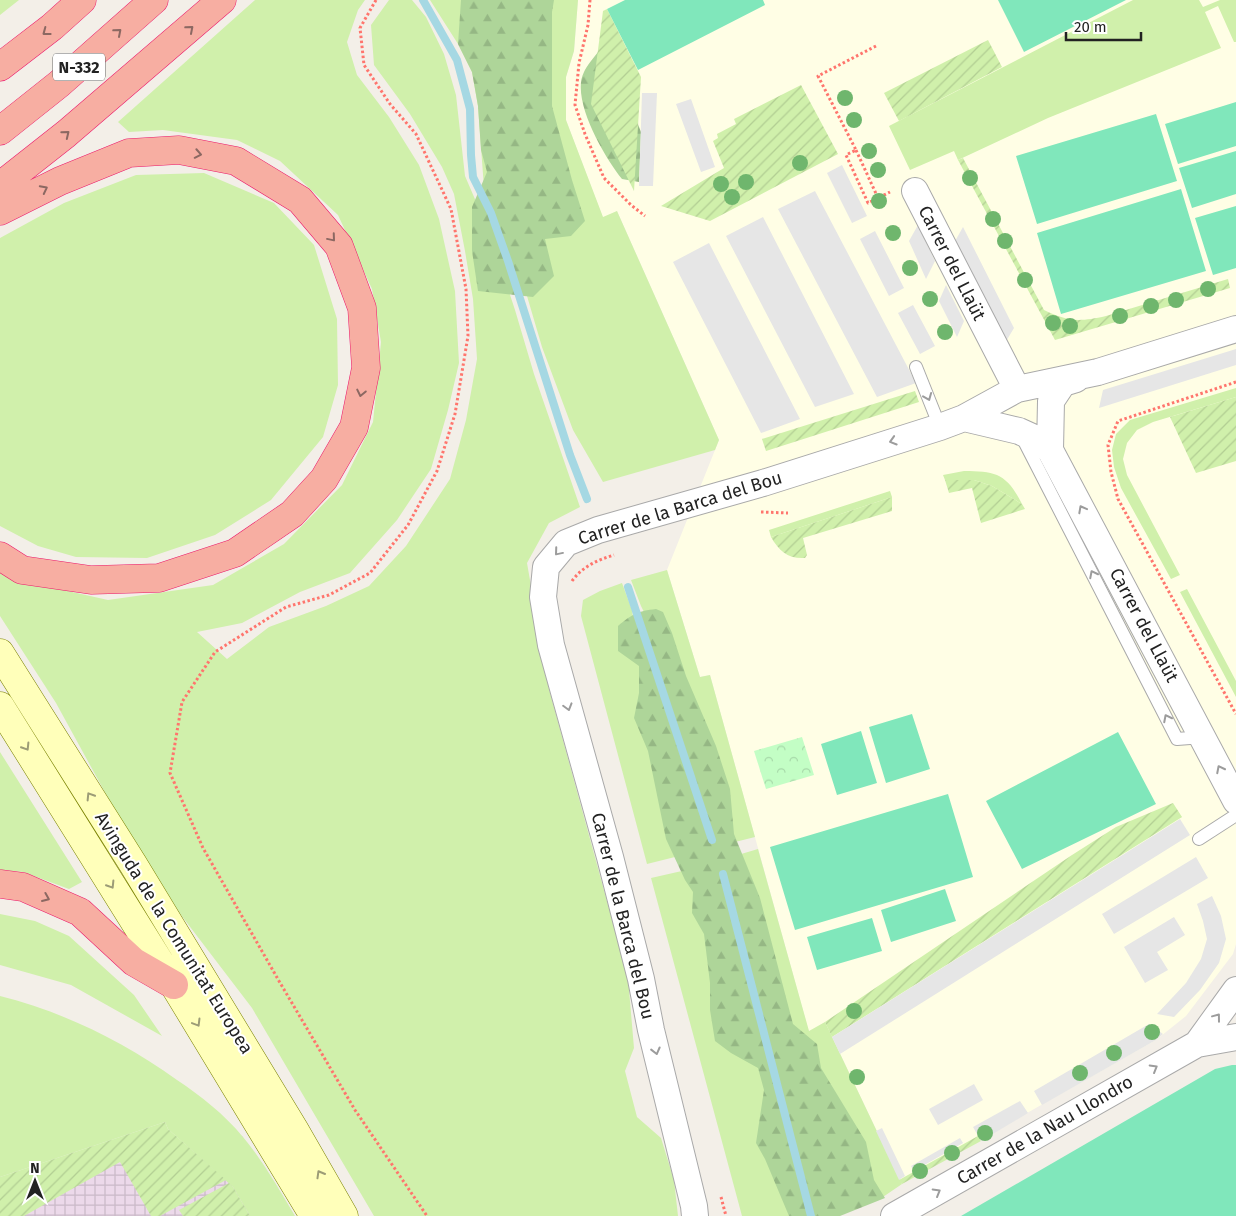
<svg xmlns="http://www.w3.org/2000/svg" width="1236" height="1216" font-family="'Fira Sans',sans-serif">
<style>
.industrial{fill:url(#industrial-grid)}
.education{fill:#fffee5}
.grass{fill:#d0f0ab}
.forest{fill:url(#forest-firs)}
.park{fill:url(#park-crowns)}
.garden{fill:url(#garden-furrows)}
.pitch{fill:#80e7bb}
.parking{fill:#e6e6e6}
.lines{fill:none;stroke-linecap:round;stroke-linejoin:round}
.stream{stroke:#a5d8e3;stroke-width:8}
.service-casing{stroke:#a9a9a9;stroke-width:14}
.minor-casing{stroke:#a9a9a9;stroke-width:28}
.secondary-casing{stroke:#7a8200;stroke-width:29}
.trunk-casing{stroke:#eb1a6c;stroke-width:29}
.path{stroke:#ff756d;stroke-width:3;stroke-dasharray:2.5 2.5;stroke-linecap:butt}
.service{stroke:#fff;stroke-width:12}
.minor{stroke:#fff;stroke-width:26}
.secondary{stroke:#ffffba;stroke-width:28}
.trunk{stroke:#f7aea2;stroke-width:28}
.tree{fill:#6fb66d}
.oneway{stroke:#8c6862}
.oneway2{stroke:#9c9c9c}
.oneway3{stroke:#9c9c76}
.labels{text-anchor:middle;stroke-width:4;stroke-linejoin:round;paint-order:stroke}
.shield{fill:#fff;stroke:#646464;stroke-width:1}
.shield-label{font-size:16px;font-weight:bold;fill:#222}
.street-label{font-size:18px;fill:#222;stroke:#fff}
</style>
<defs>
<pattern id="industrial-grid" width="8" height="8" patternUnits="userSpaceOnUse" patternTransform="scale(1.25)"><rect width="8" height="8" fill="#ecd9ea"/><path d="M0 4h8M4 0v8" fill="none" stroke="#cabac8"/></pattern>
<pattern id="forest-firs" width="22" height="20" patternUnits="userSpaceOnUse" patternTransform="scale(1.25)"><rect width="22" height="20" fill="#aed599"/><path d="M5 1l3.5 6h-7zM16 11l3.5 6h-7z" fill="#95b784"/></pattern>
<pattern id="park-crowns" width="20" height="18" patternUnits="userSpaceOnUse" patternTransform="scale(1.25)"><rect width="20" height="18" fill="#c3fec5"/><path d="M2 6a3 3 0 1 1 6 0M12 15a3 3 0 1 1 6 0" fill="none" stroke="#a7d9a9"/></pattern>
<pattern id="garden-furrows" width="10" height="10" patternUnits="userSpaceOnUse" patternTransform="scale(1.25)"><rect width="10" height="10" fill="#d0f0ab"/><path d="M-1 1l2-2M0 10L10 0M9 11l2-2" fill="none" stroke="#b2ce93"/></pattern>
</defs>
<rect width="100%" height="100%" fill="#f3efe8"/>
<path class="industrial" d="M243 1136 250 1216H0V1177Z"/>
<path class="education" d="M578 0H1236V944L1233 954 1186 1016 1156 1040 902 1184 825 1022 809 1032 710 675 700 677 667 570 719 440 617 211 603 218 566 120V77L574 51Z"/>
<path class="grass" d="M0 0H19L0 15Z
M255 0H365L358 10 347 42 357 75 389 117 419 165 439 219 455 291 459 363 448 410 431 469 397 520 350 573 300 592 242 623 197 632 227 659 269 627 326 606 369 586 406 546 450 479 466 420 477 359 473 299 465 251 454 194 442 167 410 114 374 65 371 25 389 0H412L426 17 444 54 456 95 465 176 490 234 515 310 534 374 580 507 549 523 527 563 549 689 628 978 634 1048 625 1071 637 1117 661 1138 674 1180 678 1216H374L252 1008 181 915 113 807 56 703 0 616V570L23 581 108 600 213 585 284 544 342 485 373 422 381 342 372 289 338 215 280 161 237 140 163 130 129 132 118 122Z
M430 0H578L574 51 566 77V120L603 217 617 211 719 440 715 450 603 482 573 430 542 347 527 296 484 188 478 106 472 72 458 44Z
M1133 0H1199L1203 7 1220 0H1236V42H1234L1218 6 1205 12 1221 48 1048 118 958 160 954 151 910 170 889 126Z
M204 173 274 203 314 245 337 319 338 385 323 437 271 500 215 535 147 558 76 557 38 546 0 526V238L64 203 136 175Z
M1236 388V397L1153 422 1137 430 1127 443 1123 459 1127 475 1180 575 1171 579 1121 488 1114 467 1112 450 1116 434 1130 420Z
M964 471C996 471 1007 474 1022 504L992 486 974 480H945L943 475Z
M890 491 892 497 771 537 769 530Z
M667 570 700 677 710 675 755 837 727 844 670 665 641 606 631 580Z
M622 583 632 610 646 718 679 856 647 864 581 616 583 600 600 591Z
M1187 589 1236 681V697L1180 592Z
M0 752 82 882 69 889 23 872 0 870Z
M758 849 809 1031 825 1022 902 1184 880 1199 790 1027 731 857Z
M695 868 757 1063 772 1105 793 1216H742L651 878Z
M0 914 35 921 69 936 134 995 162 1036 71 985 0 965Z
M0 996C64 1012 124 1042 177 1080 201 1096 224 1114 243 1137 263 1161 279 1189 295 1216H250L233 1187 168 1129 165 1122 0 1177Z"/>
<path class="forest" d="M461 0H554L552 12V106L572 180 585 221 571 236 545 239 554 276 533 297 478 291 472 251V207L487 172 481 150 478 106 472 72 458 44Z
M598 52 636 119 641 132 639 182 622 179C605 158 570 99 584 72 587 65 593 59 598 52Z
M656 609 663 612 672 633 686 676 716 746 730 789 734 834 760 898 793 1024 817 1044 821 1068 866 1142 874 1180 885 1198 840 1216H789L765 1159 756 1143 764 1090 758 1068 731 1053 715 1041 710 1010V983L704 934 692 913 693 892 685 880 666 839 648 751 634 718 639 693V666L618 651V626C632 614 638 611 656 609Z"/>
<path class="park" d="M802 737 814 775 766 789 754 751Z"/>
<path class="garden" d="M607 9 641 77 634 191 591 104 603 11Z
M988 40 1002 67 899 121 884 93Z
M801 85 838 154 710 221 661 206 724 168 713 141 718 138 717 134 736 124 734 119Z
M963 158 1044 310C1069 322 1079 322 1106 316L1228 279 1230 288 1055 340 958 160Z
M915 391 919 402 766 451 762 439Z
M1236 397V461L1196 473 1170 417Z
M945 480H974L992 486 1022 504 1025 509 981 523 972 488 949 493Z
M892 497V511L803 538 807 555 805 558C788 559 779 551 771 537Z
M1173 803 1182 817 832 1037 825 1022 1072 855 1116 827Z
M165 1122 168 1129 226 1180 160 1216H151L120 1162 24 1216H0V1177Z
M978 1136 981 1141 902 1184 899 1180Z
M229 1183 233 1187 250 1216H183L179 1210Z"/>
<path class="pitch" d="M625 0H763L765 5 638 70 607 9Z
M998 0H1126L1024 52Z
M1236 102V146L1178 164 1165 124Z
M1156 114 1177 181 1037 224 1016 156Z
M1236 151V194L1192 208 1179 168Z
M1181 189 1206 271 1061 314 1037 233Z
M1236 206V268L1213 275 1195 218Z
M912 714 930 769 886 783 869 727Z
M861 731 877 783 837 795 821 744Z
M1118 732 1156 804 1022 869 986 801Z
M948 794 973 877 795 930 770 847Z
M945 889 956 921 891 942 881 910Z
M872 918 882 951 817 970 807 937Z
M1232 1065H1236V1216H961L1215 1069Z"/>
<path class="parking" d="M642 93H657L653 186H639Z
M691 99 715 167 701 172 676 104Z
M842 165 867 216 852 223 827 173Z
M815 191 916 383 877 397 778 209Z
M763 217 854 394 815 407 726 236Z
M918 225 935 261 926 279 909 241Z
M963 227 1014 328 1005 343 954 243Z
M875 231 904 288 889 296 860 239Z
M709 243 800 419 761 433 673 262Z
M946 285 964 321 957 337 939 301Z
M913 305 935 346 920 354 898 313Z
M1236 349V365L1099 408 1103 390Z
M1180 819 1190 835 840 1054 832 1037Z
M1196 857 1208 878 1114 934 1102 914Z
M1212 896 1221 916 1226 939 1219 963 1200 990 1174 1017 1157 1014 1186 983 1201 959 1207 939 1203 921 1197 904Z
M1174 917 1185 935 1157 952 1168 970 1145 983 1124 947Z
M1149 1024 1163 1034 1156 1040 1042 1105 1034 1091Z
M974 1084 983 1100 938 1125 929 1109Z
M1020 1101 1028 1113 981 1141 973 1127Z
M882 1128 905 1176 899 1180 876 1131Z
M960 1138 963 1143 914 1171 911 1166Z"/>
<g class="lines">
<path class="stream" d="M423 0 457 60 470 109 471 155 473 177 491 213 508 261 570 455 587 499
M628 587 712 840
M723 874 811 1216"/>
<g class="service-casing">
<path id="service" d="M916 367 940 427
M1022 437 1177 739 1203 737
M1199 839 1236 815"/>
</g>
<g class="minor-casing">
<path id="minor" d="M915 191 1017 389
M964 418 1019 431 1030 436 1050 450 1236 801
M1050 450 1051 401 1063 383 1076 379
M1197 1044 1236 990
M695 1216 694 1206 651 1030 641 979 610 857 551 645 543 597 546 567 566 543 598 530 763 483 940 427 964 418 1017 389 1098 372 1236 329
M894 1216 1197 1044 1236 1037"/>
</g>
<g class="secondary-casing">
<path id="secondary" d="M0 653 133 864 294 1129 344 1216
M0 706 174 985 314 1216"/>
</g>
<g class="trunk-casing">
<path id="trunk" d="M0 67 52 27 82 0
M0 131 59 84 154 0
M0 186 66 134 222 0
M0 211 60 181 129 153 179 150 236 161 300 200 339 246 362 308 366 368 354 427 324 479 292 514 235 553 159 578 91 580 22 570 0 556
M0 884 23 887 80 912 134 962 174 985"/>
</g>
<path class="path" d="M376 0 360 28 364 65 390 104 416 134 451 209 466 289 468 336 455 414 437 471 408 525 370 573 329 595 286 607 215 652 182 702 170 773 203 848 279 981 355 1110 427 1216
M590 0 588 25 579 63 575 105 585 134 604 178 631 205 645 216
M876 46 818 76 856 150 846 155 868 203 890 192
M856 150 878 198
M1236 382 1118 421 1108 445 1111 472 1118 499 1236 714
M761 512 788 513
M572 581C582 567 597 560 614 555
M721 1197 726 1216"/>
<use href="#service" class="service"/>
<use href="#minor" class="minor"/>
<use href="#secondary" class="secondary"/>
<use href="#trunk" class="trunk"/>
</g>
<g class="tree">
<circle cx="845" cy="98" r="8"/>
<circle cx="854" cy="120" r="8"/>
<circle cx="869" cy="151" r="8"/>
<circle cx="800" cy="163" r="8"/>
<circle cx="878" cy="170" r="8"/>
<circle cx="970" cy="178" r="8"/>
<circle cx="746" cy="182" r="8"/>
<circle cx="721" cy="184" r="8"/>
<circle cx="732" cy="197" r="8"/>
<circle cx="879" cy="201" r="8"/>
<circle cx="993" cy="219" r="8"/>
<circle cx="893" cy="233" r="8"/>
<circle cx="1005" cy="241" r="8"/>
<circle cx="910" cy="268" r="8"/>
<circle cx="1025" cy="280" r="8"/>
<circle cx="1208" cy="289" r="8"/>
<circle cx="930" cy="299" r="8"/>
<circle cx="1176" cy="300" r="8"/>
<circle cx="1151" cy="306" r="8"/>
<circle cx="1120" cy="316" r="8"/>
<circle cx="1053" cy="323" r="8"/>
<circle cx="1070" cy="326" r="8"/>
<circle cx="945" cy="332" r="8"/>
<circle cx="854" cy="1011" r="8"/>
<circle cx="1152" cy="1032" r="8"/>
<circle cx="1114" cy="1053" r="8"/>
<circle cx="1080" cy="1073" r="8"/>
<circle cx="857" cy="1077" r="8"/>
<circle cx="985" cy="1133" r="8"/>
<circle cx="952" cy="1153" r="8"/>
<circle cx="920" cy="1171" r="8"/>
</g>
<defs><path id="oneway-chevron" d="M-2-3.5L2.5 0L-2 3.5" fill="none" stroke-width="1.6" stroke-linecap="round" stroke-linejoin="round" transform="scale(1.25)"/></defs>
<g class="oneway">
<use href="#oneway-chevron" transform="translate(190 29) rotate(-41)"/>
<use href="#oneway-chevron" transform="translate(46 32) rotate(143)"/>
<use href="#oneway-chevron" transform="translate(118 32) rotate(-41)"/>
<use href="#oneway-chevron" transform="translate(66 134) rotate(-39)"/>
<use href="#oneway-chevron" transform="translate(198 154) rotate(11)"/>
<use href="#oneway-chevron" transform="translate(44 189) rotate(-27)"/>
<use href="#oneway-chevron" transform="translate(332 238) rotate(50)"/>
<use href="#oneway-chevron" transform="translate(361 393) rotate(102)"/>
<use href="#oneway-chevron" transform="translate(46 898) rotate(23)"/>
</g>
<g class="oneway2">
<use href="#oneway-chevron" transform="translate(928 397) rotate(68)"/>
<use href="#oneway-chevron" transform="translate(893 441) rotate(163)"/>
<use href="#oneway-chevron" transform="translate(1082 509) rotate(-118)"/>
<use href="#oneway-chevron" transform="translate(558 552) rotate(130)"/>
<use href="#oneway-chevron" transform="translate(1093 574) rotate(-117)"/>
<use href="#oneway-chevron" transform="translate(568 707) rotate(74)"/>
<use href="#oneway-chevron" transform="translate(1167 718) rotate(-117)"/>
<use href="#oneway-chevron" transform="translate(1220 769) rotate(-117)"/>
<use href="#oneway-chevron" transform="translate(1217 1017) rotate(-53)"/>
<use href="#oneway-chevron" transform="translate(656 1051) rotate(76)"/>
<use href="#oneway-chevron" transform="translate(1154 1068) rotate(-30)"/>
<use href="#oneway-chevron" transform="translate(937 1192) rotate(-30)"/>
</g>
<g class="oneway3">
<use href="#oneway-chevron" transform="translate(26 747) rotate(58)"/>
<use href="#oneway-chevron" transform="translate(90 796) rotate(-122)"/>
<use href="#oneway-chevron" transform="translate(111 885) rotate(58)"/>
<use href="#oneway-chevron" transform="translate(197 1023) rotate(59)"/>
<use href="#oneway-chevron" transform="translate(320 1174) rotate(-120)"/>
</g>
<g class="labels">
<rect class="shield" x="53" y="53.5" width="52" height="27" rx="4"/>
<g class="shield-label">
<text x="79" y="73">N-332</text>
</g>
<g class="street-label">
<text transform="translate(952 263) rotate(63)" y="6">Carrer del Llaüt</text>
<text transform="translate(680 508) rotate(-17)" y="6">Carrer de la Barca del Bou</text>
<text transform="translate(1144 625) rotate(62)" y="6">Carrer del Llaüt</text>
<text transform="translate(623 916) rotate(76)" y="6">Carrer de la Barca del Bou</text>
<text transform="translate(174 933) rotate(58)" y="6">Avinguda de la Comunitat Europea</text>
<text transform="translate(1045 1130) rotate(-30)" y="6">Carrer de la Nau Llondro</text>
</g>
</g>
<g transform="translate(35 1181)" stroke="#ffffff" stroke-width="4" paint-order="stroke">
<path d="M0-4L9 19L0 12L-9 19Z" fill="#222222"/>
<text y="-8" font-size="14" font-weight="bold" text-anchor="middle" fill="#222222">N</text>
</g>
<path d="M1066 32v8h75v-8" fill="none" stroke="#222222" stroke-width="2.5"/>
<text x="1074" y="32" font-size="15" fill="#222222" stroke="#ffffff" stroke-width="4" paint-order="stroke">20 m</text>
</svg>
